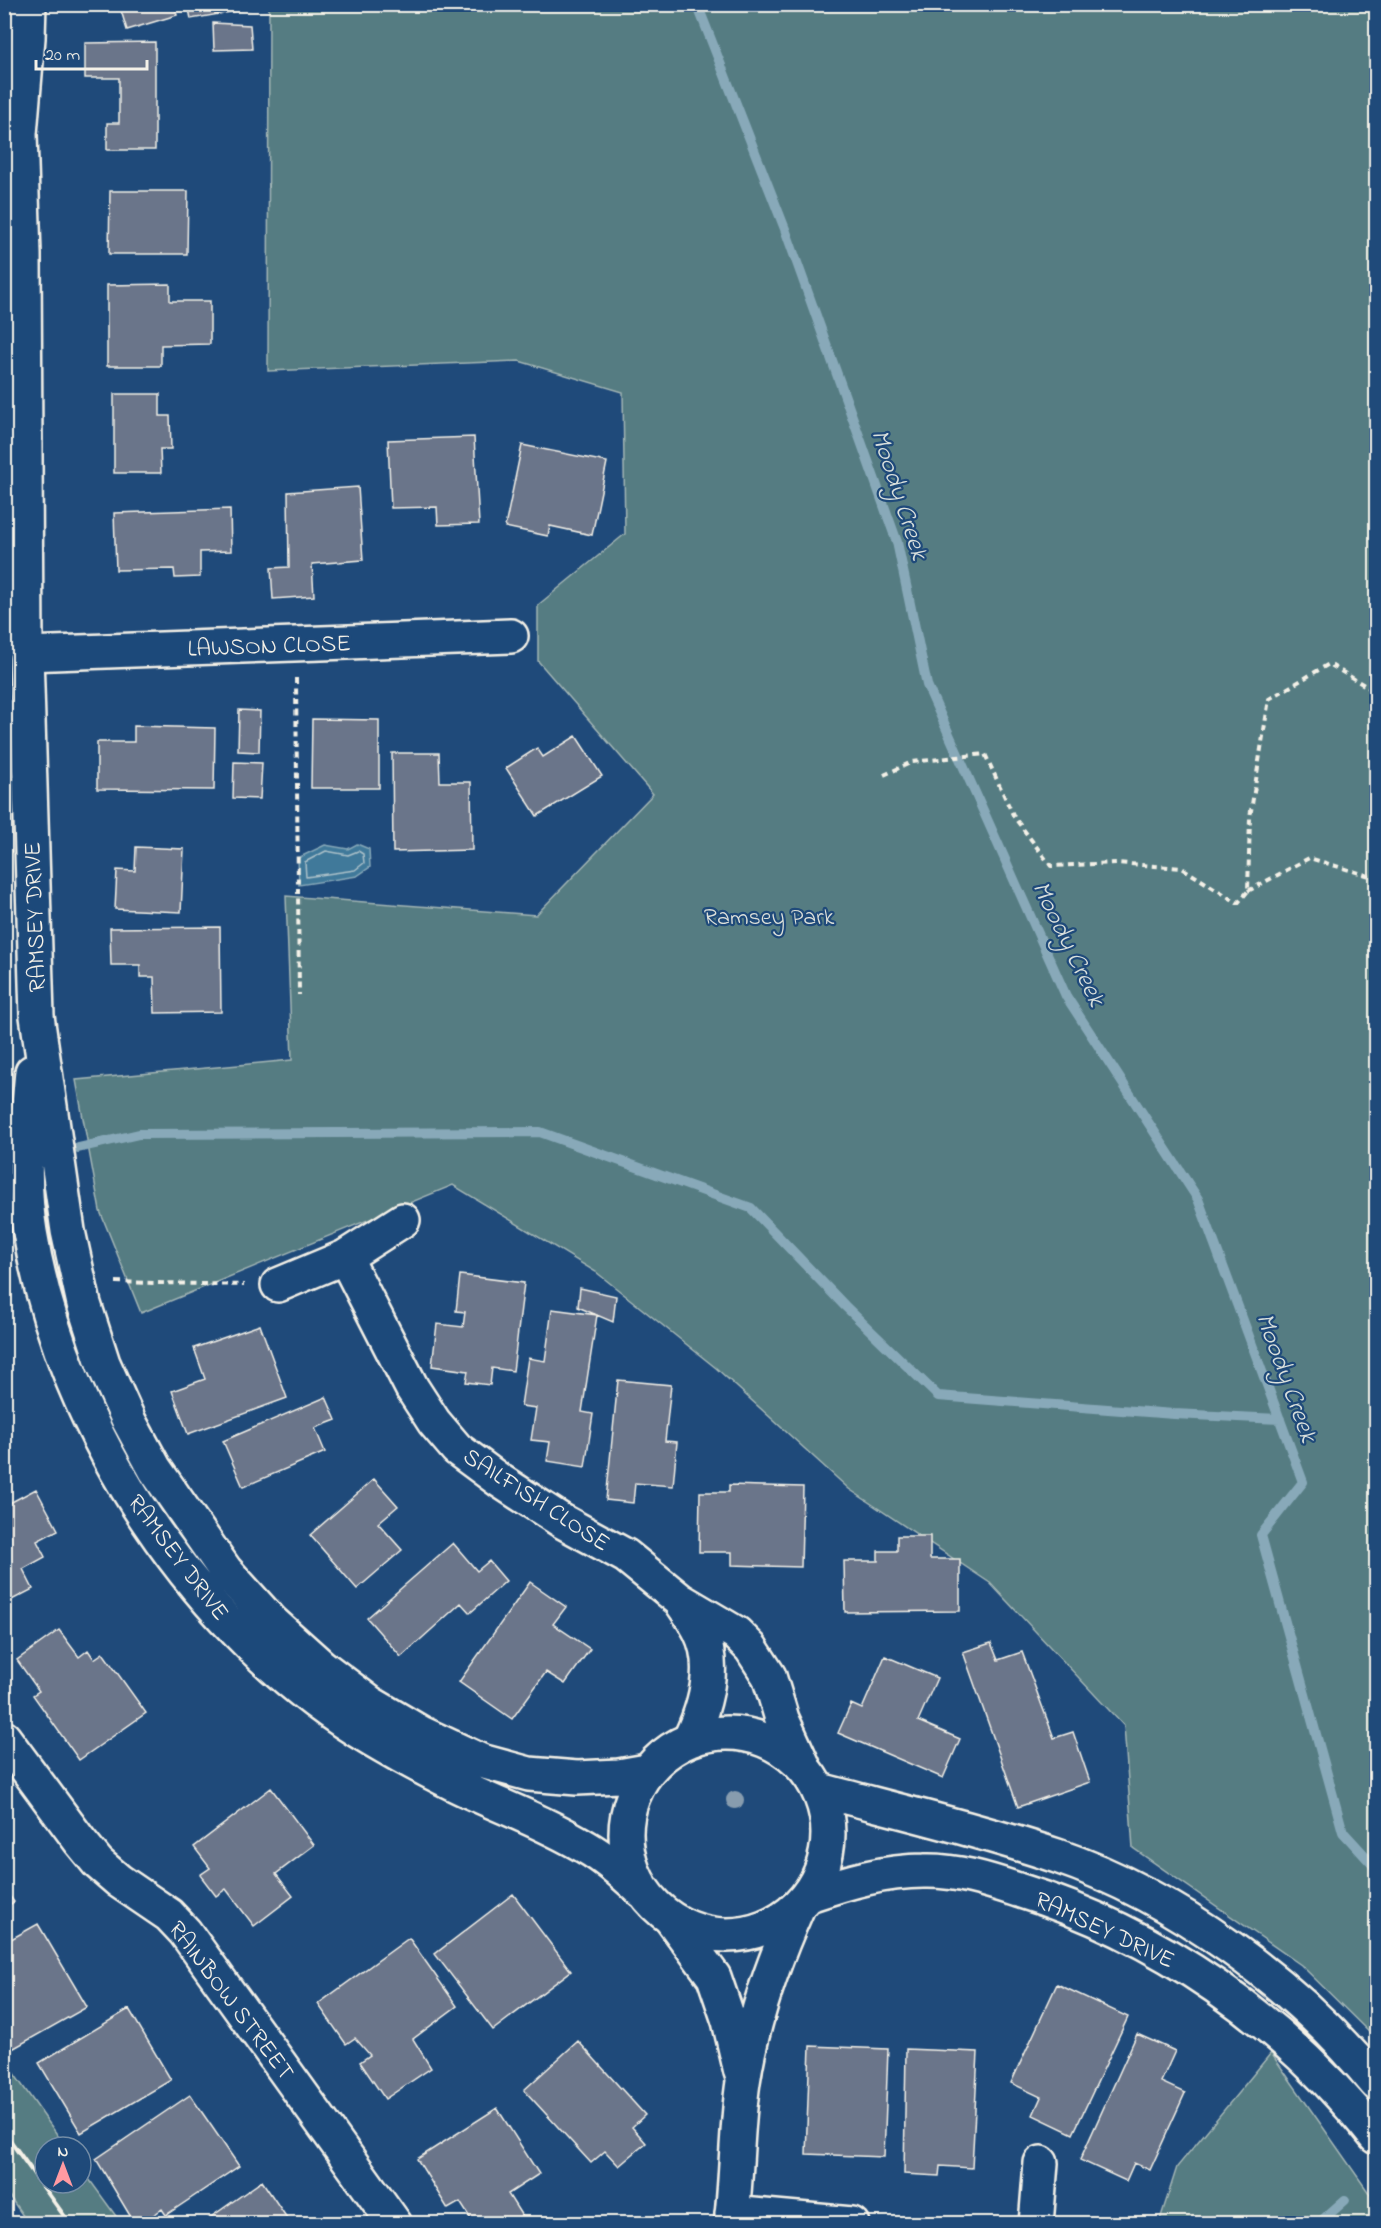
<svg xmlns="http://www.w3.org/2000/svg" width="1381" height="2228" font-family="'Indie Flower',sans-serif">
<style>
.green{fill:#557c82;stroke:#a4b6b5;stroke-width:1.5}
.water{fill:#40799a;stroke:#88a9b9;stroke-width:1.5}
.lines{fill:none;stroke-linecap:round;stroke-linejoin:round}
.shore{stroke:#acc1c9;stroke-width:1.5}
.stream{stroke:#88a9b9;stroke-width:10}
.building{fill:#6b748a;stroke:#f4f1e8;stroke-width:1.5}
.minor-casing{stroke:#f4f1e8;stroke-width:38}
.secondary-casing{stroke:#f4f1e8;stroke-width:38}
.path{stroke:#f4f1e8;stroke-width:4;stroke-dasharray:6 4.5;stroke-linecap:butt}
.minor{stroke:#1f4a7a;stroke-width:33}
.secondary{stroke:#1f4a7a;stroke-width:33}
.rail{stroke:#f4f1e8;stroke-width:4.5}
.tree{fill:#879cae}
.labels{text-anchor:middle;stroke-width:4.5;stroke-linejoin:round;paint-order:stroke}
.street-label{font-size:24px;fill:#f4f1e8;stroke:#1f4a7a}
.park-label{font-size:24px;fill:#dcdfd9;stroke:#1f4a7a}
.water-label{font-size:26px;font-style:italic;fill:#d9dfdc;stroke:#1f4a7a}
</style>
<rect width="100%" height="100%" fill="#1f4a7a"/>
<filter id="ink" filterUnits="userSpaceOnUse"><feTurbulence type="fractalNoise" baseFrequency=".0167" numOctaves="2"/><feDisplacementMap in="SourceGraphic" scale="12" xChannelSelector="R" yChannelSelector="G"/><feConvolveMatrix kernelMatrix="1 2 1 2 8 2 1 2 1" color-interpolation-filters="sRGB"/></filter>
<g filter="url(#ink)">
<path class="green" d="M269 5H1376V2039L1301 1965 1133 1848 1124 1726 990 1583 849 1489 716 1368 596 1272 453 1185 141 1313 100 1211 76 1080 292 1060 286 896 536 915 653 794 538 661V605L625 534 623 392 519 361 268 371Z
M1271 2053 1376 2203V2223H1159L1177 2167Z
M5 2061 66 2147H45V2183H81V2168L121 2223H28L5 2190Z"/>
<path class="water" d="M357 844 369 849 370 867 357 876 299 885 298 858 325 845 348 849Z"/>
<g class="lines">
<path class="shore" d="M326 851 348 855 358 851 363 854 364 863 355 870 306 877 305 862Z"/>
<path class="stream" d="M697 4 785 229 897 542 927 685 1066 996 1198 1199 1303 1482 1261 1535 1343 1832 1376 1868
M78 1148 139 1134 540 1132 751 1208 845 1306 938 1396 1174 1414 1280 1419
M1318 2224 1345 2200"/>
</g>
<path class="building" d="M119 4H174L177 15 127 30Z
M188 4H264V6L191 19Z
M213 23 250 25 252 49 214 50Z
M155 42V150H107V123H119V78H85V43Z
M110 191H188L187 254H109Z
M170 284V301H210V344L161 345V366H107V285Z
M114 394H160V416H170L171 449H160L161 473H114Z
M474 437 479 524 438 525 437 507 391 508 388 440Z
M522 445 607 462 592 535 550 526 548 536 505 527Z
M358 487 363 560 312 564 314 596 273 599 271 568 289 567 288 492Z
M230 509 231 551 200 552V577L175 578 174 569 116 570 114 513Z
M239 710 260 711 259 752 238 751Z
M312 719 379 720V788H311Z
M134 726 215 728 214 790 97 789V742H134Z
M576 736 602 776 537 816 506 768 537 748 543 757Z
M392 753H439L440 782H471L472 850 393 852Z
M234 762 262 763 260 799 233 798Z
M136 847 184 849 181 912 115 909 117 870 135 871Z
M220 927 221 1012 155 1013 154 977H140V965H111L110 928Z
M460 1275 524 1283 513 1371 492 1368 490 1385 466 1382 468 1371 432 1366 437 1324 463 1327 465 1312 456 1311Z
M580 1288 616 1296 613 1322 578 1307Z
M552 1309 597 1315 582 1412 593 1414 585 1467 547 1461 550 1442 531 1440 536 1408 521 1406 528 1358 545 1361Z
M260 1325 287 1398 188 1434 172 1391 205 1379 194 1348Z
M618 1380 671 1385 665 1441 677 1442 673 1486 635 1483 633 1503 606 1500Z
M326 1397 336 1420 315 1428 325 1452 243 1487 223 1441Z
M374 1479 398 1506 378 1523 402 1550 357 1589 310 1535Z
M729 1485 803 1487 801 1567 732 1565V1552H699L700 1492H729Z
M36 1489 58 1530 37 1541 45 1557 23 1569 33 1589 4 1604V1506Z
M897 1536H930V1559H960V1611L845 1612 844 1561H878V1551H897Z
M453 1543 477 1571 489 1561 506 1581 470 1613 461 1603 401 1657 367 1618Z
M530 1582 566 1607 553 1624 590 1649 565 1684 546 1672 512 1719 459 1682Z
M59 1630 79 1657 88 1650 94 1659 103 1653 146 1713 79 1760 33 1695 39 1691 17 1660Z
M991 1643 998 1660 1022 1652 1054 1738 1073 1732 1090 1782 1018 1807 963 1652Z
M885 1656 937 1678 918 1721 960 1739 943 1778 838 1733 851 1704 862 1709Z
M271 1788 314 1845 276 1874 293 1896 254 1926 226 1889 216 1896 200 1875 210 1868 194 1847Z
M4 1888 14 1902 4 1908Z
M513 1894 571 1971 493 2030 435 1954Z
M38 1924 87 2007 7 2052 4 2048V1943Z
M409 1938 457 2006 413 2039 431 2068 385 2099 360 2062 370 2055 355 2038 346 2044 318 2004Z
M1057 1984 1128 2017 1073 2134 1033 2115 1041 2097 1011 2083Z
M129 2009 171 2080 81 2133 39 2063Z
M1137 2034 1175 2051 1161 2082 1185 2093 1150 2170 1134 2163 1126 2181 1080 2160Z
M578 2041 645 2115 632 2127 646 2143 619 2166 605 2151 591 2163 524 2090Z
M810 2046 888 2049 884 2157 806 2154Z
M906 2049 978 2052 972 2168 940 2166 939 2176 904 2174Z
M190 2095 239 2166 166 2215 162 2209 141 2224H135L96 2159Z
M497 2108 539 2174 508 2194 527 2224H474L460 2202 448 2209 417 2159Z
M262 2181 291 2224H201Z"/>
<g class="lines">
<g class="minor-casing">
<path id="minor" d="M26 654 511 636
M345 1257 403 1220
M278 1285 345 1257 412 1388 434 1422 457 1449 499 1480 562 1521 626 1556 680 1600 736 1633 751 1648 769 1676 782 1719 803 1765
M682 1603C688 1612 695 1621 700 1631 717 1665 705 1707 690 1739
M4 1738 80 1841 98 1863 119 1881 169 1915 185 1932 395 2224
M672 1920 714 1977 729 2021 741 2072
M732 2213 852 2224
M731 2224C737 2177 736 2129 743 2082 752 2021 772 1965 797 1909
M1036 2224 1041 2163"/>
</g>
<g class="secondary-casing">
<path id="secondary" d="M29 4 28 38 20 134 24 255 26 654 37 1016 68 1231 84 1304 103 1363 129 1421 155 1469 225 1570 272 1622 321 1666 370 1703 421 1733 481 1761 529 1774 577 1778 619 1776 647 1771
M32 1072C27 1127 21 1178 30 1232 62 1430 200 1639 373 1740 400 1756 428 1771 456 1785 499 1806 545 1822 586 1847 607 1859 625 1875 642 1891
M626 1834a101 101 0 1 1 202 0a101 101 0 1 1-202 0Z
M820 1790C899 1811 979 1830 1057 1856 1175 1896 1298 1986 1376 2083
M809 1895C847 1882 884 1871 924 1871 956 1870 988 1880 1018 1890 1158 1933 1286 2022 1376 2137"/>
</g>
<path class="path" d="M296 678 299 995
M884 775 912 762 985 754 1014 817 1051 866 1116 863 1182 868 1238 903 1248 891 1250 817 1269 699 1329 664 1376 692
M1248 891 1309 858 1376 878
M116 1282 244 1285"/>
<use href="#minor" class="minor"/>
<use href="#secondary" class="secondary"/>
<path class="rail" d="M4 2132 70 2224"/>
</g>
<circle class="tree" cx="735" cy="1800" r="9"/>
</g>
<g class="labels">
<g class="street-label">
<text transform="translate(269 645) rotate(-2)" y="8">LAWSON CLOSE</text>
<text transform="translate(34 917) rotate(-92)" y="8">RAMSEY DRIVE</text>
<text transform="translate(537 1499) rotate(33)" y="8">SAILFISH CLOSE</text>
<text transform="translate(179 1557) rotate(53)" y="8">RAMSEY DRIVE</text>
<text transform="translate(1105 1929) rotate(25)" y="8">RAMSEY DRIVE</text>
<text transform="translate(232 2000) rotate(53)" y="8">RAINBOW STREET</text>
</g>
<g class="park-label">
<text x="769" y="924">Ramsey Park</text>
</g>
<g class="water-label">
<text transform="translate(901 494) rotate(72)" y="9">Moody Creek</text>
<text transform="translate(1070 943) rotate(64)" y="9">Moody Creek</text>
<text transform="translate(1288 1377) rotate(70)" y="9">Moody Creek</text>
</g>
</g>
<rect width="1381" height="2228" fill="none" stroke="#1f4a7a" stroke-width="24"/>
<rect x="12" y="12" width="1357" height="2204" fill="none" stroke="#f4f1e8" stroke-width="2" filter="url(#ink)"/>
<g transform="translate(63 2165)"><circle r="28" fill="#1f4a7a" stroke="#748da6" stroke-width="1.5"/>
<path d="M0-4.5L10 22L0 15L-10 22Z" fill="#ff9aa2"/>
<text y="-9" font-size="16" font-weight="bold" text-anchor="middle" fill="#f4f1e8">N</text>
</g>
<path d="M36 60v9h111v-9" fill="none" stroke="#f4f1e8" stroke-width="3"/>
<text x="45" y="60" font-size="18" fill="#f4f1e8" stroke="#1f4a7a" stroke-width="4.5" paint-order="stroke">20 m</text>
</svg>
